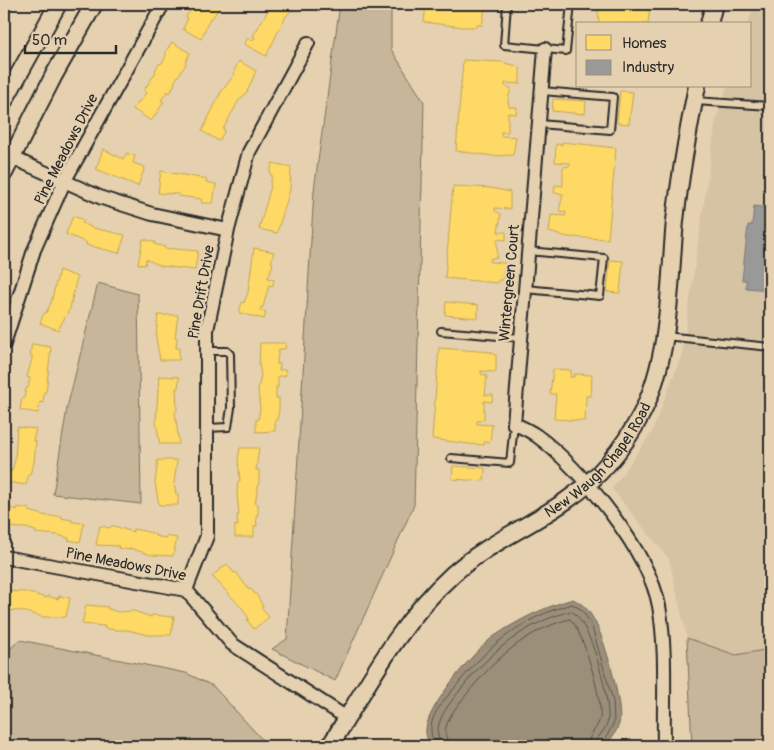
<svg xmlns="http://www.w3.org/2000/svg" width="774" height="750" font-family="Pangolin,sans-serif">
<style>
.built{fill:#d5c3a4}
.green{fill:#c7b699;stroke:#797062}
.water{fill:#9b8f7a;stroke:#6e675a}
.homes{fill:#ffd966;stroke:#bfa554}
.industry{fill:#999;stroke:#787878}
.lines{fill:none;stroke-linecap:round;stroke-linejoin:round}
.shore{stroke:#58534b;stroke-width:1}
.service-casing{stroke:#2b2b2b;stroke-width:10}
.minor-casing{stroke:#2b2b2b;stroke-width:16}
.tertiary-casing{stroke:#2b2b2b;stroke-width:20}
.service{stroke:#e5d1af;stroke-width:6}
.minor{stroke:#e5d1af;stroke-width:12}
.tertiary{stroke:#e5d1af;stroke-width:16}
.labels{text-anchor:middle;stroke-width:5;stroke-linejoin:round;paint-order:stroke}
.street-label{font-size:15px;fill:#2b2b2b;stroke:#e5d1af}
</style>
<rect width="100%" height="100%" fill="#e5d1af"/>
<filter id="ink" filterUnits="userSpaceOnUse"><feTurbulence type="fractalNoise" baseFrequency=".02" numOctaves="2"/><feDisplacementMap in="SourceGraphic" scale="10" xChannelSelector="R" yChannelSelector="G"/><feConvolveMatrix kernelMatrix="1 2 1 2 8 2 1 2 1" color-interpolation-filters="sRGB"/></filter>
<g filter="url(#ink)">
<path class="built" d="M755 4H770V649L736 655 687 638 669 559 612 489 652 432 682 354 716 120 727 86H750V24H748Z"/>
<path class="green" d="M340 4H391V49L424 102 414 505 335 681 272 649 287 639 314 190Z
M98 283 138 294 141 504 53 494 67 408Z
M687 638 736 655 770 649V746H692Z
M20 640 186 673 213 686 268 746H4V654Z"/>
<path class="water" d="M573 599C583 604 589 610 594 620 604 636 624 707 619 724 616 733 611 740 604 746H436L429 744C428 740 425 734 426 729 428 706 474 651 493 637 518 620 544 607 573 599Z"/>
<path class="homes" d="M195 4H223L211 19 210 18 201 39 183 29 188 18 186 17Z
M272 4H297L286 16 266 56 244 44 248 38 253 41 255 37 253 36Z
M426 4H469V7L485 8 482 25H477V27H462L424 22Z
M590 4H650L648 24H599L598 10 605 9V6Z
M172 42 190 53 185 63 186 64 174 82 175 83 170 93 167 91 161 101 164 102 151 121 133 109 146 93 144 90 156 72 155 70 159 64 162 63 166 56V51Z
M463 60 502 62 520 67V84L505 83V86L511 88 508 100 509 107H517L516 114 508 113V132H501V136L516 137 513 155 494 156 456 151Z
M239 61 256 71 247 92 239 100 223 129 225 130 219 141 202 131 221 92 235 74 234 71Z
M620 91 633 92 629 124 617 123Z
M553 99 586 101 585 114 552 111Z
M562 142 616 148 608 239 568 237 549 232 551 215 565 216 566 212 559 211 563 194 554 193 555 185 563 186V167L569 166 570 163 555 162 556 144 562 145Z
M103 149 123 159 127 153 135 156 133 163 145 167 138 186 96 169Z
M272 163 291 167 290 190 277 233 259 229 271 186H270L272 175 270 174Z
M161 171 206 179V182L216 184 213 203H202L201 199 179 196V194L158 193Z
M453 186 491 188 510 192V209L495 208V211L501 214 498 232H506V240L497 239V258H491L490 262 505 263 502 280H498V283L445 278Z
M73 216 84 220 82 223 93 228 125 235 119 253 86 245 87 243 66 234Z
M143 239 155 242 154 244 165 247 164 248 198 251 195 270 161 266 146 259 145 265 138 264Z
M254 248 274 252 271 262 273 263 268 278 274 280 273 284V286L269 285 263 307H261L260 310 266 312 264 319 239 313 242 302 244 303 248 292Z
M610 260 623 261 620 293 607 292Z
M59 270 77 277 70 308 58 330 40 323 44 313H46L51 303Z
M446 302 478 305V318L445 315Z
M158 315H178L175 337 177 338 176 348H179V360H160L156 338Z
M260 343H286L285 349H279L278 353 277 364H280L279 370H286L285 376H278V387H276V398H279V409L277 420H275V431L256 432V420H258L260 409 258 390 261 375 259 364Z
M32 344 51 347 46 392H44L43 403 40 402 38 413 20 410 22 398 24 399 26 388H28L30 378 27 377 32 359V355H30Z
M439 348 492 352V354L496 355V372L481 371V374L487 376 485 395H493L492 402 484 401V420L477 421V424L492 425 490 442H484V445L469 444 432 439Z
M553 369 571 370 570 377H574V374L592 375 591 396H586L585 421 554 419 556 394H550Z
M159 376 179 377 178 388H176L177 410 175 412 179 444H160L156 421Z
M17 427 36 429 33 441H36L34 463 30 474H28L26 485 7 482 9 470 12 471 15 460Z
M240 448H259L256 470H259V482L255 504H258V515H256L257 526H254V537H235V525L238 526 237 515H239L237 494 238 481H240L238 460Z
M158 460H177L174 483 176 494H178V505H159L155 483Z
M453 466 485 468 484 481 452 479Z
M4 506 17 510 18 507 29 509V511L47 516H62L61 518 72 520V522L84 523 80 542 68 540 69 538 58 535 35 533 36 531 26 528 4 527Z
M100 526 110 528 111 526H114L133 532V529L144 531 155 534V536L166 538V536L177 538 173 556 151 555 130 548V550L118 548 119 546 96 545Z
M227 564 234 573 236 572 249 590 251 589 258 597 263 607 261 608 269 617 254 629 247 620 249 619 243 609 212 576Z
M4 591 26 592 47 598V596L58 599 59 596 70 598 66 617H44L22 611 4 610Z
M86 605 108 607V609L118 612 134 611 151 617 152 615 174 617 171 635H148L128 630H116L104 628 105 626 82 624Z"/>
<path class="industry" d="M754 206 770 208V290L746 288V280H742L748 225H752Z"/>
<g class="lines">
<path class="shore" d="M434 746C434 741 431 736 431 731 430 716 443 701 452 691 485 649 519 618 572 604L582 610 591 624 613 701 614 722 602 746
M441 746C440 740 436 734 438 728 441 712 452 701 461 689 490 652 525 623 571 611 590 620 610 697 608 719 607 730 596 736 595 746
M448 746C448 740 444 734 446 727 449 715 458 705 466 695 494 660 526 630 570 619 583 630 603 701 600 718 598 729 588 734 588 746"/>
<g class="service-casing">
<path id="service" d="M507 4 504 45 566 51 571 4
M695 101 770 106
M539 124 610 130 613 97 542 91
M525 289 600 296 604 258 528 251
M441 331 521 338
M665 336 770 347
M207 428 228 427 231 408 230 354 227 351H207
M451 458 510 463 514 424"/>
</g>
<g class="minor-casing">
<path id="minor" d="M545 49 514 424C522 427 530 431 537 436 581 468 649 552 659 606 667 651 663 700 664 746
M4 154 102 198 152 214 228 230
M4 344 34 250 65 180 163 4
M4 557 186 590 232 644 347 718
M186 590 207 536V330L228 230 249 152 308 43"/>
</g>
<g class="tertiary-casing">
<g id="tertiary">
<path d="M709 24 714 4"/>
<path d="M4 101 58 4"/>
<path d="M4 173 54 75 94 4"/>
<path id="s1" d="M330 746C367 686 400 622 453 574 487 544 530 526 567 500 599 478 624 448 642 413 671 355 669 284 675 221 680 176 688 131 697 86"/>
</g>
</g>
<use href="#service" class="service"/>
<use href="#minor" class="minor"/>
<use href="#tertiary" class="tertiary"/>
</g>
</g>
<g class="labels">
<g class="street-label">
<text transform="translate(66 149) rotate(-63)" y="5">Pine Meadows Drive</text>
<text transform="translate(509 283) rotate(-85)" y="5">Wintergreen Court</text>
<text transform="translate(201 292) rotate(-80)" y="5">Pine Drift Drive</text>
<text dy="5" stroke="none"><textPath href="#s1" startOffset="399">New Waugh Chapel Road</textPath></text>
<text transform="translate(126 564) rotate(11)" y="5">Pine Meadows Drive</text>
</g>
</g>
<rect width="774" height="750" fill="none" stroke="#e5d1af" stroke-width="20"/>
<rect x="10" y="10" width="754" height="730" fill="none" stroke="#2b2b2b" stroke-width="2" filter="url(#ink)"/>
<rect x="576" y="22" width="175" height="65" fill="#e5d1af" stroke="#9b8f7a"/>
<rect x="586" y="35" width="25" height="15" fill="#ffd966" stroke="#9b8f7a"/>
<text x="622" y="48" font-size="15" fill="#2b2b2b">Homes</text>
<rect x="586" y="60" width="25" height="15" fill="#999999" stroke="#9b8f7a"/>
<text x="622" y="72" font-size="15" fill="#2b2b2b">Industry</text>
<path d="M25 45v8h91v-8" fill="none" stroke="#2b2b2b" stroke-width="2.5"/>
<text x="32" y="45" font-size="15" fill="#2b2b2b" stroke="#e5d1af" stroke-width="4" paint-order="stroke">50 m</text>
</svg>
